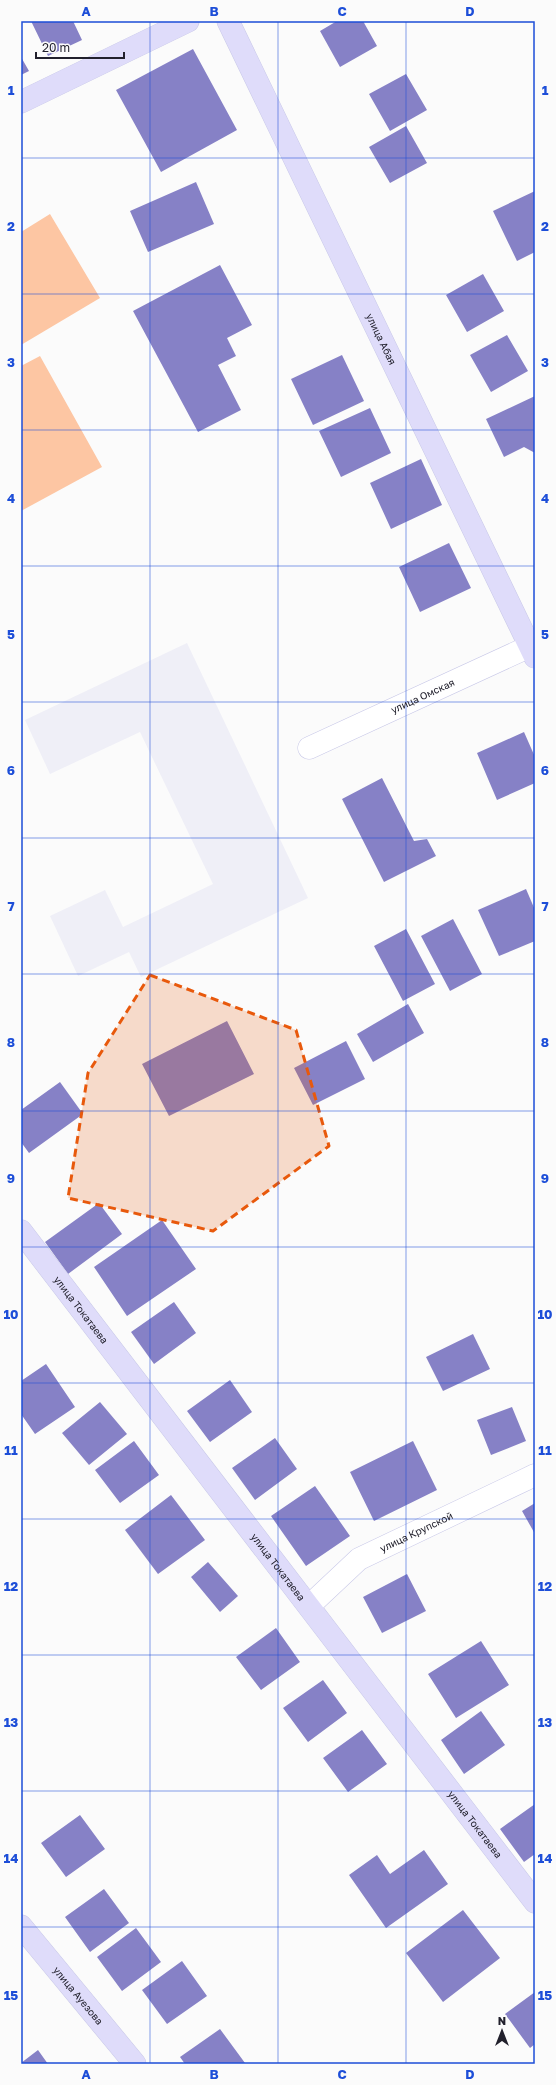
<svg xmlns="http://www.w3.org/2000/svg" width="556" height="2085" font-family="'Golos Text',sans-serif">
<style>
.built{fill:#efeff7}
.green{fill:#fdc6a3}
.building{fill:#8681c6}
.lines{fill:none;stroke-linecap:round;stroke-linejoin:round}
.street-casing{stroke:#c9c9e8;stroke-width:23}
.secondary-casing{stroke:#c9c9e8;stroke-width:23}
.street{stroke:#fff;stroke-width:22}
.secondary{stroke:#dfdcfa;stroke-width:22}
.marked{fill:#e8590c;fill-opacity:0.2;stroke:#e8590c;stroke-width:3;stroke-dasharray:8 5;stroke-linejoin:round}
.grid{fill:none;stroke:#1d4ed8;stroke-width:1;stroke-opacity:0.55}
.labels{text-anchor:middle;stroke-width:4;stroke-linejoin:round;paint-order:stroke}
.street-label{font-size:10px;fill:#21202c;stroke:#fbfbfb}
.neatline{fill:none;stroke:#1d4ed8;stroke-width:1.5}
.grid-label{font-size:13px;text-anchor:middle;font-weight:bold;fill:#1d4ed8}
</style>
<rect width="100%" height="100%" fill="#fbfbfb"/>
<path class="built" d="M187 643 308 898 141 977 129 952 78 976 50 916 105 890 123 927 213 884 140 732 50 774 25 720Z"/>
<path class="green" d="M50 214 100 298 21 345V232Z
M40 356 102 467 21 511V366Z"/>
<path class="building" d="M31 21H73L82 40 48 56Z
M337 21H363L377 46 340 67 320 31Z
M193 49 237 130 161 172 116 90Z
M21 57 29 71 21 75Z
M406 74 427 110 390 131 369 94Z
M406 126 427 163 390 183 369 147Z
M196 182 214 224 148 252 130 211Z
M535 191V252L517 261 493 211Z
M220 265 252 325 227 338 236 356 218 365 241 410 198 432 133 311Z
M483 274 504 311 467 332 446 295Z
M507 335 528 371 491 392 470 355Z
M342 355 364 401 313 425 291 379Z
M535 396V453L524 447 504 457 486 419Z
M370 408 391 453 341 477 319 431Z
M421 459 442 505 391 529 370 483Z
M449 543 471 588 420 612 399 567Z
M524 732 535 757V783L497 800 477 753Z
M382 778 414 841 427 839 436 856 384 882 342 799Z
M526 889 535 910V941L499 956 478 910Z
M453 919 482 974 450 991 421 936Z
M406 929 435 984 403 1001 374 946Z
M408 1004 424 1033 373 1062 357 1034Z
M227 1021 254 1074 169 1116 142 1064Z
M346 1041 365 1079 313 1105 294 1068Z
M60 1082 83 1114 29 1153 21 1142V1110Z
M99 1203 122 1234 68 1274 45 1242Z
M162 1220 196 1269 127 1316 94 1267Z
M174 1302 196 1333 154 1364 131 1332Z
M473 1334 490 1369 443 1391 426 1357Z
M46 1364 75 1407 35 1434 21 1414V1381Z
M230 1380 252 1412 210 1442 187 1411Z
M100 1402 127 1434 89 1465 62 1433Z
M512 1407 526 1441 491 1455 477 1420Z
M275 1438 297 1469 255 1500 232 1468Z
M134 1441 159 1475 120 1503 95 1470Z
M413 1441 437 1490 374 1521 350 1472Z
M315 1486 350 1536 306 1566 271 1516Z
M171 1495 205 1540 158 1574 125 1530Z
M535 1503V1534L522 1511Z
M208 1562 238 1596 220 1612 191 1577Z
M407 1574 426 1611 382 1633 363 1597Z
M276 1628 300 1662 261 1690 236 1657Z
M481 1641 509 1685 456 1718 428 1674Z
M323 1680 347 1713 308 1742 283 1708Z
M481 1711 505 1745 464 1774 441 1740Z
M362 1730 387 1764 348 1792 323 1758Z
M535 1804V1854L524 1862 500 1829Z
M80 1815 105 1849 66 1877 41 1843Z
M424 1850 448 1884 386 1928 349 1875 377 1855 390 1874Z
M104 1889 129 1923 90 1952 65 1917Z
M463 1910 500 1958 443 2002 406 1953Z
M136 1928 161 1962 122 1991 97 1957Z
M182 1961 207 1996 167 2024 142 1990Z
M535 1992V2044L530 2048 505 2014Z
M220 2029 245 2063 185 2064 180 2057Z
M38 2050 48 2064H21V2063Z"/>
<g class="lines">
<g class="street-casing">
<g id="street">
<path id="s1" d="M309 748 535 644"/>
<path id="s2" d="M309 1606 359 1559 535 1475"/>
</g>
</g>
<g class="secondary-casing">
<g id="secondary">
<path id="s3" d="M228 21 535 657"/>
<path d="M21 102 188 21"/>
<path id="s4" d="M21 1231 535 1902"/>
<path id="s5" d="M21 1926 135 2064"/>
</g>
</g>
<use href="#street" class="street"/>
<use href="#secondary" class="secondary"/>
</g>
<path class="marked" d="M150 975 296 1030 329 1146 213 1231 68 1198 88 1073Z"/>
<path class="grid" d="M150 21V2064M278 21V2064M406 21V2064M21 158H535M21 294H535M21 430H535M21 566H535M21 702H535M21 838H535M21 974H535M21 1111H535M21 1247H535M21 1383H535M21 1519H535M21 1655H535M21 1791H535M21 1927H535"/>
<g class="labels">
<g class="street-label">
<text dy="4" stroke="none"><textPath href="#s3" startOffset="353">улица Абая</textPath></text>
<text dy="4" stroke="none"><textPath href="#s1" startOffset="125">улица Омская</textPath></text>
<text dy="4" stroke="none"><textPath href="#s4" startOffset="99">улица Токатаева</textPath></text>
<text dy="4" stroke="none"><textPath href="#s2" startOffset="132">улица Крупской</textPath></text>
<text dy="4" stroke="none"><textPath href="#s4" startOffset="423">улица Токатаева</textPath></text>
<text dy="4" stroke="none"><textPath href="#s4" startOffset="747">улица Токатаева</textPath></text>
<text dy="4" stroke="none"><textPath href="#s5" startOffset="90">улица Ауезова</textPath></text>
</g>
</g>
<rect width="556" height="2085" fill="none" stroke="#fbfbfb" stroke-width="44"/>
<g transform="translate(502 2031)" stroke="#fbfbfb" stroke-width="3" paint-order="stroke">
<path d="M0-3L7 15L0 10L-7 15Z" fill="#21202c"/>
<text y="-6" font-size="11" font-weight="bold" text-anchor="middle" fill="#21202c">N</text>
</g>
<path d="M36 52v6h88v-6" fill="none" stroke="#21202c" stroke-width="2"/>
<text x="42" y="52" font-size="12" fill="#21202c" stroke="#fbfbfb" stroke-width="3" paint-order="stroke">20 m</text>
<rect x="22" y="22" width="512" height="2041" class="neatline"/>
<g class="grid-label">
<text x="86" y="16">A</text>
<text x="214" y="16">B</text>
<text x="342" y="16">C</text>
<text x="470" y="16">D</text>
<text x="11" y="95">1</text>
<text x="545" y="95">1</text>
<text x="11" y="231">2</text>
<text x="545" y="231">2</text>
<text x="11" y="367">3</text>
<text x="545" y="367">3</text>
<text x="11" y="503">4</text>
<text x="545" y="503">4</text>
<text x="11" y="639">5</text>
<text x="545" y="639">5</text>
<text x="11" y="775">6</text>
<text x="545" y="775">6</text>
<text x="11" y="911">7</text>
<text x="545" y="911">7</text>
<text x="11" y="1047">8</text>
<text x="545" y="1047">8</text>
<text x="11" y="1183">9</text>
<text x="545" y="1183">9</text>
<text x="11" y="1319">10</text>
<text x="545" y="1319">10</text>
<text x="11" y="1455">11</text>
<text x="545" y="1455">11</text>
<text x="11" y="1591">12</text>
<text x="545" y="1591">12</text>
<text x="11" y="1727">13</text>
<text x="545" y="1727">13</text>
<text x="11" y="1863">14</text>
<text x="545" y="1863">14</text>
<text x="11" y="2000">15</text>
<text x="545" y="2000">15</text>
<text x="86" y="2079">A</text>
<text x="214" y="2079">B</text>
<text x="342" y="2079">C</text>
<text x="470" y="2079">D</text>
</g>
</svg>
